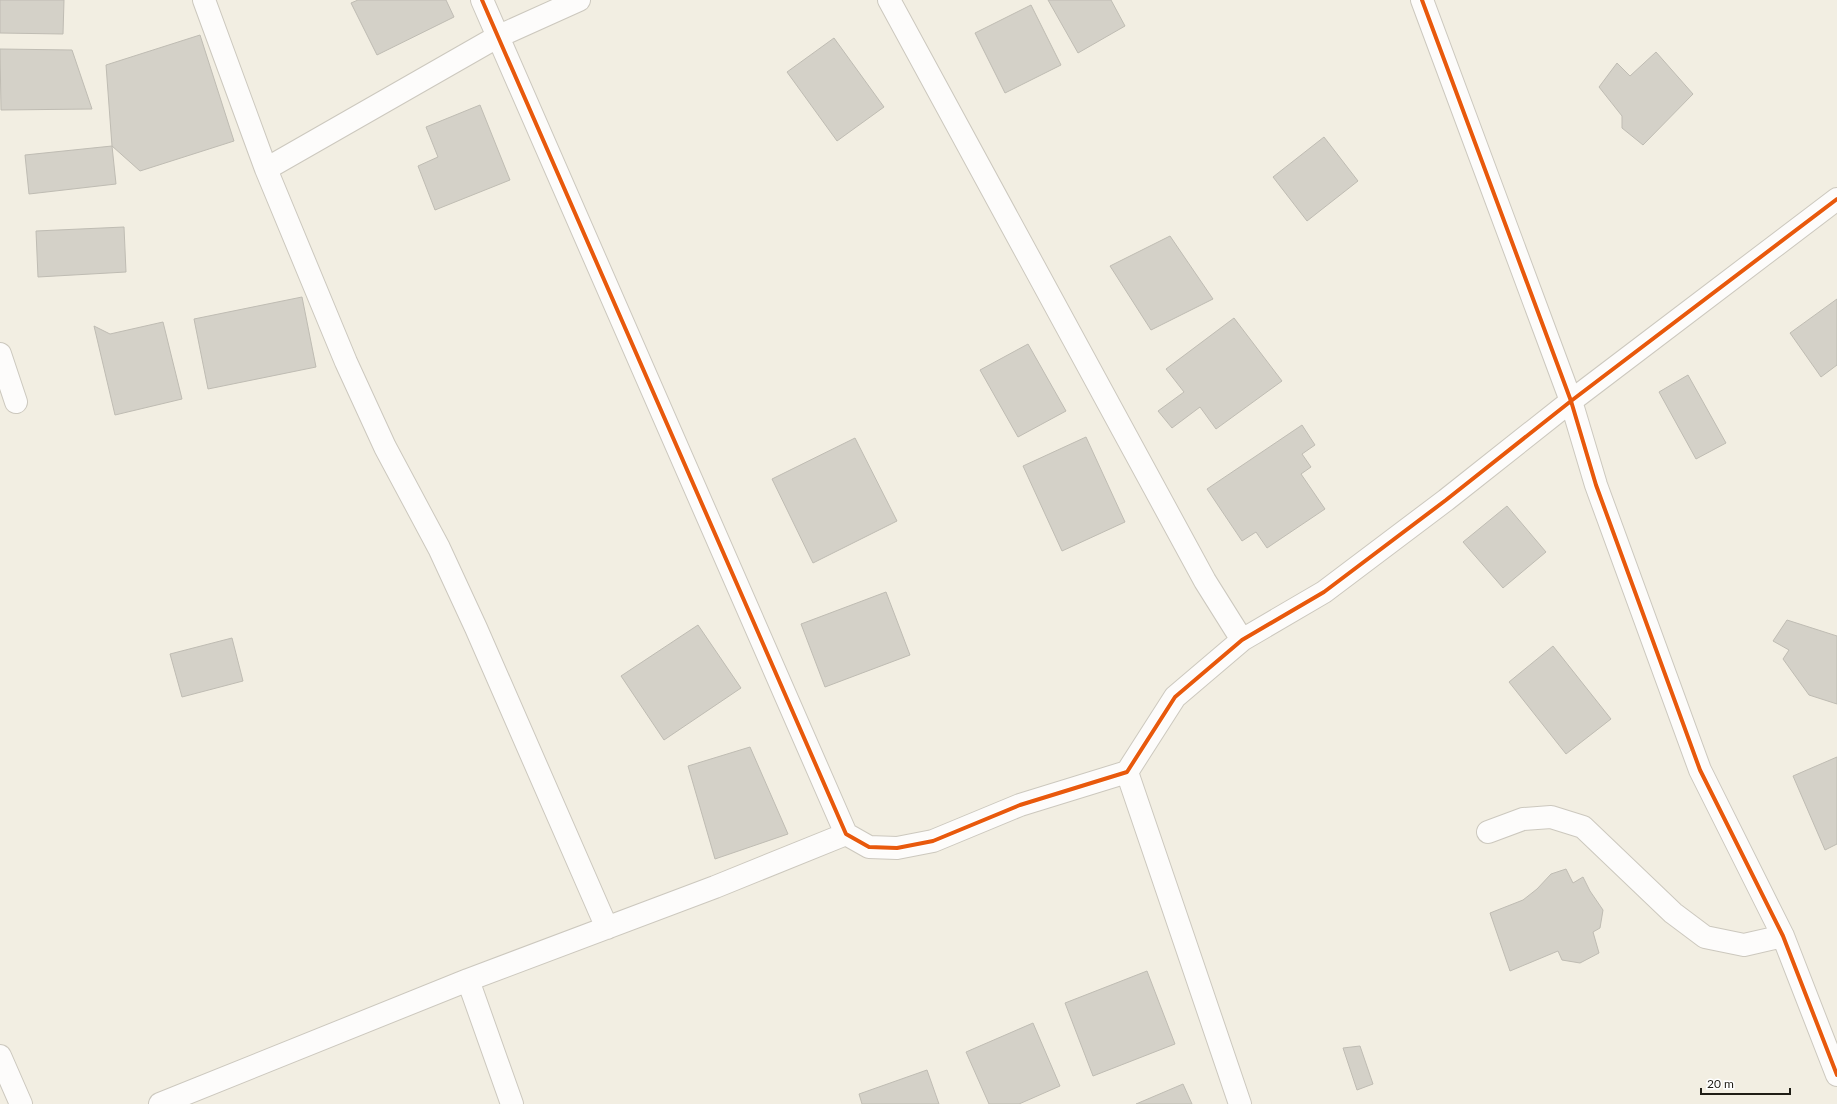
<svg xmlns="http://www.w3.org/2000/svg" width="1837" height="1104" font-family="Lato,sans-serif">
<style>
.building{fill:#d4d1c8;stroke:#bfbcb3}
.lines{fill:none;stroke-linecap:round;stroke-linejoin:round}
.minor-casing{stroke:#ccc8be;stroke-width:24}
.minor{stroke:#fdfcfb;stroke-width:22}
.cycleway-casing{stroke:#fff;stroke-width:6}
.cycleway{stroke:#e8590c;stroke-width:4}
</style>
<rect width="100%" height="100%" fill="#f2eee2"/>
<path class="building" d="M0 0H64L63 34 0 33Z
M358 0H446L454 17 377 55 351 3Z
M1048 0H1111L1125 26 1078 53Z
M1031 5 1061 65 1005 93 975 33Z
M200 35 234 141 140 171 112 146 106 65Z
M834 38 884 107 837 141 787 72Z
M0 49 72 50 92 109 1 110Z
M1656 52 1693 94 1643 145 1622 128V116L1599 87 1617 63 1630 76Z
M480 105 510 180 435 210 418 166 438 157 426 127Z
M1324 137 1358 181 1307 221 1273 177Z
M112 146 116 184 29 194 25 155Z
M124 227 126 272 38 277 36 231Z
M1170 236 1213 299 1151 330 1110 266Z
M302 297 316 367 208 389 194 319Z
M1837 299V365L1821 377 1790 333Z
M1234 318 1282 381 1216 429 1200 407 1172 428 1158 411 1184 392 1166 369Z
M163 322 182 399 115 415 94 326 110 334Z
M1028 344 1066 411 1018 437 980 370Z
M1688 375 1726 443 1696 459 1659 392Z
M1302 425 1315 445 1302 454 1311 467 1301 474 1325 509 1267 548 1256 532 1242 541 1207 489Z
M1086 437 1125 522 1062 551 1023 466Z
M855 438 897 521 813 563 772 479Z
M1507 506 1546 552 1503 588 1463 542Z
M886 592 910 655 825 687 801 624Z
M1787 620 1837 636V704L1809 695 1783 659 1789 650 1773 641Z
M698 625 741 688 664 740 621 676Z
M232 638 243 681 182 697 170 654Z
M1553 646 1611 719 1566 754 1509 682Z
M750 747 788 834 715 859 688 766Z
M1837 757V844L1825 850 1793 776Z
M1566 869 1573 883 1583 877 1590 891 1603 910 1600 928 1593 932 1599 953 1580 963 1562 960 1558 951 1510 971 1490 913 1523 900 1537 889 1551 874Z
M1147 971 1175 1044 1093 1076 1065 1003Z
M1033 1023 1060 1086 1019 1104H989L966 1052Z
M1360 1046 1373 1084 1357 1090 1343 1048Z
M927 1070 939 1104H862L859 1094Z
M1183 1084 1192 1104H1136Z"/>
<g class="lines">
<g class="minor-casing">
<path id="minor" d="M204 0 266 169 346 362 385 447 439 548 476 628 607 928
M482 0 846 834 869 847 897 848 933 841 1020 805 1127 772 1175 697 1242 640 1324 592 1446 500 1571 401 1837 199
M889 0 1205 581 1242 640
M1422 0 1571 401 1596 485 1700 770 1783 936 1837 1075
M266 169 497 37 579 0
M0 354 16 402
M1127 772 1240 1104
M1488 832 1523 819 1551 817 1583 827 1673 913 1705 937 1744 945 1783 936
M468 980 512 1104
M0 1056 21 1104
M160 1104 468 980 715 887 846 834"/>
</g>
<use href="#minor" class="minor"/>
<g class="cycleway-casing">
<path id="cycleway" d="M482 0 846 834 869 847 897 848 933 841 1020 805 1127 772 1175 697 1242 640 1324 592 1446 500 1571 401 1837 199
M1422 0 1571 401 1596 485 1700 770 1783 936 1837 1075"/>
</g>
<use href="#cycleway" class="cycleway"/>
</g>
<path d="M1701 1088v6h89v-6" fill="none" stroke="#1f1d15" stroke-width="2"/>
<text x="1707" y="1088" font-size="12" fill="#1f1d15" stroke="#ffffff" stroke-width="3" paint-order="stroke">20 m</text>
</svg>
